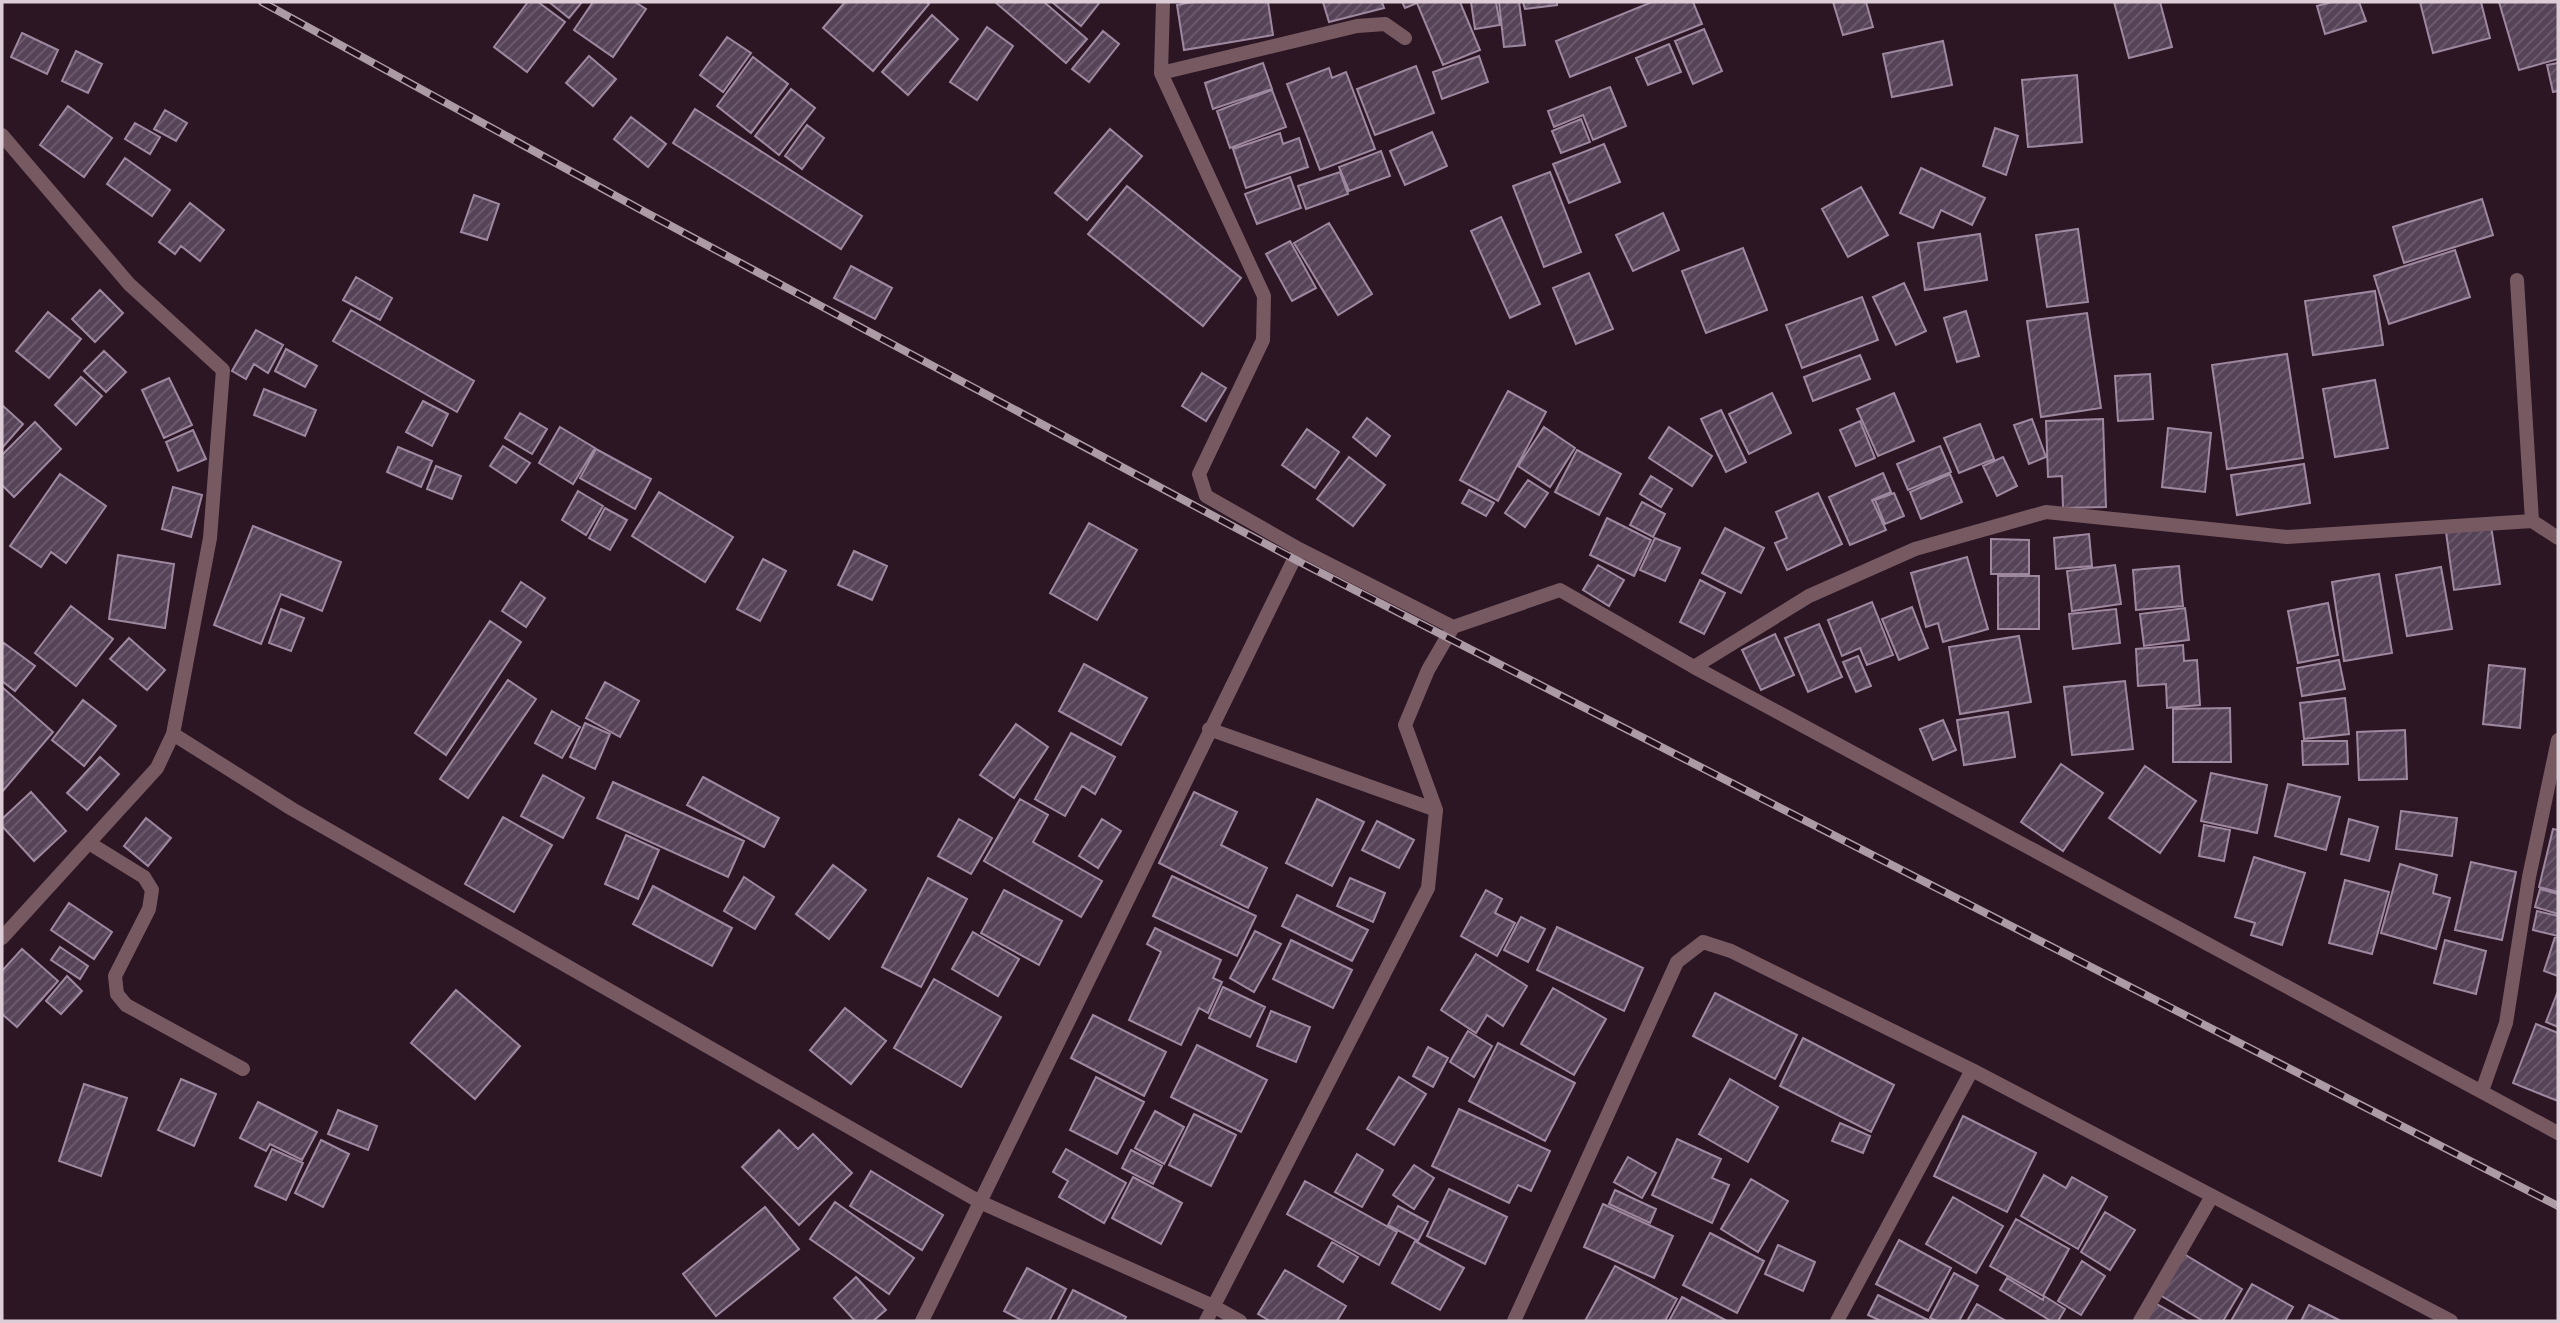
<svg xmlns="http://www.w3.org/2000/svg" width="2560" height="1323" font-family="'Crimson Pro',serif">
<style>
.building{fill:url(#building-hatch);stroke:#9d88a0;stroke-width:2}
.lines{fill:none;stroke-linecap:round;stroke-linejoin:round}
.street{stroke:#775a61;stroke-width:14}
.rail-casing{stroke:#ac9aa5;stroke-width:8}
.rail{stroke:#220d1b;stroke-width:5;stroke-dasharray:16;stroke-linecap:butt}
</style>
<defs>
<pattern id="building-hatch" width="6" height="6" patternUnits="userSpaceOnUse" patternTransform="scale(1.75)"><rect width="6" height="6" fill="#564358"/><path d="M-1 1l2-2M0 6l6-6M5 7l2-2" fill="none" stroke="#6e5d6f"/></pattern>
</defs>
<rect width="100%" height="100%" fill="#2d1624"/>
<path class="building" d="M528 2H538L565 22 527 72 494 47Z
M549 2H582L569 18Z
M593 2H635L646 9 613 57 574 30Z
M845 2H926L929 4 873 71 823 28Z
M995 2H1044L1087 39 1066 63Z
M1052 2H1100L1081 26Z
M1192 2H1268L1273 35 1184 50 1177 5Z
M1323 2H1382L1384 8 1329 22Z
M1402 2H1460L1480 50 1443 65 1417 3 1405 8Z
M1471 2H1496L1500 25 1475 29Z
M1499 2H1519L1525 45 1504 47Z
M1523 2H1557V5L1525 9Z
M1652 2H1693L1702 24 1570 77 1556 41Z
M1833 2H1866L1873 27 1843 35Z
M2114 2H2160L2172 47 2129 58Z
M2332 2H2359L2366 21 2325 34 2317 6Z
M2420 2H2481L2490 38 2433 53Z
M2499 2H2558V59L2519 70Z
M932 15 958 39 908 95 882 72Z
M987 27 1013 46 977 100 950 82Z
M1704 29 1722 71 1693 84 1675 41Z
M1103 31 1119 44 1089 82 1072 69Z
M22 33 58 50 47 74 11 57Z
M727 37 751 53 723 92 700 75Z
M1943 41 1952 85 1892 97 1883 54Z
M1669 44 1681 72 1648 85 1636 58Z
M76 51 102 64 88 93 62 81Z
M589 56 616 79 593 106 566 83Z
M1479 56 1488 82 1442 99 1433 72Z
M753 57 788 84 751 133 717 106Z
M1263 63 1272 89 1213 109 1205 83Z
M2558 63V91L2553 92 2547 65Z
M1416 66 1434 113 1375 135 1357 89Z
M1329 68 1332 78 1346 72 1375 149 1320 170 1287 84Z
M2077 75 2082 142 2028 147 2022 80Z
M1610 87 1626 126 1593 140 1583 115 1554 127 1548 111Z
M791 89 815 108 779 155 755 136Z
M1272 90 1286 127 1230 148 1217 111Z
M68 106 112 138 84 177 40 145Z
M695 109 862 216 841 249 673 143Z
M165 110 187 123 176 141 154 129Z
M631 117 666 144 648 167 614 139Z
M1581 119 1590 142 1561 153 1552 131Z
M135 123 160 137 150 154 125 139Z
M807 125 824 138 802 169 785 156Z
M1995 128 2018 136 2006 175 1983 166Z
M1110 129 1142 156 1087 220 1055 193Z
M1432 132 1447 166 1405 185 1390 151Z
M1280 133 1283 144 1299 138 1308 167 1246 188 1233 149Z
M1604 144 1620 182 1569 203 1553 164Z
M1381 151 1390 176 1349 191 1339 167Z
M125 158 170 190 152 216 107 184Z
M1921 168 1985 198 1972 225 1941 210 1933 228 1900 213Z
M1340 172 1348 194 1306 209 1298 186Z
M1550 172 1581 252 1544 267 1513 186Z
M1290 177 1301 208 1257 224 1245 194Z
M1127 186 1241 278 1203 326 1088 234Z
M1861 187 1888 235 1848 257 1822 209Z
M474 195 499 204 487 240 461 232Z
M2482 199 2493 235 2404 263 2393 227Z
M190 203 224 230 200 261 181 246 175 254 159 242Z
M1663 213 1679 250 1633 271 1616 235Z
M1501 217 1540 304 1510 318 1471 231Z
M1329 223 1372 294 1338 315 1294 243Z
M2078 229 2088 302 2047 307 2036 235Z
M1980 234 1987 280 1925 290 1918 243Z
M1290 241 1316 288 1292 301 1266 254Z
M1743 248 1767 310 1706 333 1682 271Z
M2455 250 2470 297 2389 324 2374 276Z
M851 266 892 288 875 319 834 298Z
M1589 273 1613 329 1576 344 1553 288Z
M356 277 392 298 380 320 343 300Z
M1904 283 1926 331 1896 345 1873 297Z
M100 290 123 313 95 342 72 319Z
M2375 291 2383 345 2313 355 2305 301Z
M1862 297 1878 340 1802 368 1786 325Z
M351 310 474 381 457 412 333 341Z
M1966 311 1979 356 1957 362 1944 318Z
M48 312 81 339 49 378 16 351Z
M2087 313 2101 408 2041 417 2027 321Z
M256 330 283 345 268 373 254 364 246 379 232 371Z
M286 349 317 366 305 387 275 371Z
M104 351 126 372 106 392 84 371Z
M2287 354 2303 458 2227 469 2212 365Z
M1860 355 1870 379 1813 401 1804 377Z
M1202 373 1226 388 1206 421 1182 406Z
M2150 374 2153 419 2118 421 2115 376Z
M81 377 102 396 76 425 55 405Z
M169 378 192 425 164 438 142 390Z
M2375 380 2388 448 2335 457 2323 389Z
M264 389 316 410 305 436 254 415Z
M1508 391 1546 412 1498 501 1460 480Z
M1772 393 1791 433 1749 454 1729 414Z
M1894 393 1914 441 1878 456 1857 409Z
M423 401 448 414 432 446 406 432Z
M2 405 23 424 2 448Z
M1721 410 1746 462 1726 472 1701 419Z
M520 413 547 429 532 454 505 438Z
M1367 418 1390 436 1376 456 1353 437Z
M2032 419 2046 457 2029 464 2014 425Z
M2103 419 2106 507 2063 508 2062 476 2048 477 2046 421Z
M1860 421 1875 458 1856 466 1840 430Z
M35 422 61 449 14 497 2 485V455Z
M1980 424 1994 459 1959 473 1944 438Z
M560 427 595 448 573 484 539 463Z
M1544 427 1575 448 1550 487 1518 466Z
M1669 427 1712 456 1692 486 1649 458Z
M2168 428 2211 433 2205 492 2162 487Z
M1307 429 1339 452 1315 488 1282 465Z
M193 430 206 459 178 471 166 442Z
M503 446 530 463 516 483 490 466Z
M1940 446 1951 472 1908 490 1897 464Z
M398 447 432 461 421 487 387 472Z
M596 449 651 479 635 509 580 478Z
M1577 450 1621 474 1599 515 1555 492Z
M1349 457 1385 485 1353 526 1317 499Z
M2003 457 2017 486 1997 496 1983 466Z
M2304 464 2310 503 2237 515 2231 475Z
M436 466 461 476 452 499 427 489Z
M1883 473 1891 492 1872 500 1886 530 1850 545 1829 497Z
M60 474 106 506 66 563 51 552 41 567 10 546Z
M1950 474 1962 502 1921 519 1910 492Z
M1651 476 1672 489 1661 507 1640 494Z
M1528 480 1548 493 1525 527 1505 513Z
M173 487 202 495 191 537 162 529Z
M1469 490 1494 503 1486 516 1462 503Z
M578 491 603 506 586 535 562 520Z
M659 492 733 537 705 582 632 536Z
M1818 493 1842 544 1787 570 1775 543 1787 538 1776 512Z
M1894 493 1904 516 1885 524 1875 500Z
M1642 502 1665 514 1653 537 1630 525Z
M605 508 627 520 610 550 589 538Z
M1607 518 1651 540 1634 576 1590 555Z
M1089 523 1137 550 1097 620 1050 593Z
M253 526 341 562 322 611 281 594 261 644 214 625Z
M2491 526 2500 584 2454 590 2446 532Z
M1725 528 1764 548 1741 593 1702 573Z
M2089 534 2092 566 2056 569 2054 538Z
M1655 538 1680 548 1665 581 1640 570Z
M1991 539 2029 540V574H1991Z
M854 551 887 566 872 600 838 585Z
M118 555 174 564 165 628 109 619Z
M1967 557 1988 629 1943 642 1938 623 1926 627 1911 573Z
M763 559 786 571 760 621 737 609Z
M1598 565 1624 580 1609 606 1583 590Z
M2115 565 2121 604 2072 611 2067 571Z
M2179 566 2183 606 2136 610 2133 570Z
M2441 567 2452 629 2407 636 2396 575Z
M2379 574 2392 653 2344 661 2332 582Z
M1998 576H2039V629H1998Z
M1700 580 1725 593 1704 634 1680 622Z
M521 582 545 598 526 627 502 611Z
M1872 602 1893 655 1867 665 1860 648 1842 656 1828 620Z
M2328 603 2338 655 2298 663 2288 611Z
M71 606 113 639 76 686 35 653Z
M1912 607 1928 648 1899 660 1882 619Z
M2185 608 2189 640 2144 646 2140 614Z
M281 609 304 618 291 651 269 643Z
M2116 609 2120 643 2073 649 2069 614Z
M490 621 521 642 446 755 415 733Z
M1819 624 1842 677 1808 692 1785 638Z
M1775 634 1794 675 1761 690 1742 650Z
M2019 636 2031 702 1960 714 1949 647Z
M129 638 165 670 147 690 110 659Z
M4 643 35 666 15 691 2 681V646Z
M2183 645 2184 661 2197 660 2200 705 2167 708 2166 684 2138 686 2136 649Z
M1858 656 1871 686 1856 692 1843 662Z
M2339 660 2345 689 2302 696 2297 668Z
M1084 664 1147 698 1121 745 1059 711Z
M2489 665 2525 669 2520 728 2483 724Z
M508 680 536 699 468 798 440 779Z
M2125 681 2133 749 2072 755 2064 687Z
M605 682 639 701 620 737 586 718Z
M2 687 53 732 2 792Z
M2345 698 2349 734 2304 739 2300 703Z
M83 700 116 726 84 766 52 740Z
M2230 708 2231 762H2173V709Z
M552 711 580 727 562 758 535 743Z
M2008 712 2015 757 1964 765 1957 720Z
M1943 720 1956 750 1933 760 1920 729Z
M585 723 610 734 595 769 570 757Z
M1016 724 1048 747 1014 798 980 775Z
M2405 730 2407 779 2359 780 2357 732Z
M1071 733 1115 757 1095 794 1082 786 1065 816 1035 799Z
M2302 741H2347L2348 764 2303 765Z
M100 757 119 774 87 810 67 793Z
M2061 764 2103 793 2063 851 2021 822Z
M2145 766 2196 801 2160 853 2109 818Z
M2211 773 2267 785 2257 833 2201 821Z
M543 775 584 798 563 838 521 816Z
M703 777 779 818 764 847 687 805Z
M613 782 744 841 728 877 597 818Z
M2288 784 2340 797 2326 850 2275 836Z
M31 792 66 831 34 861 2 826V819Z
M1194 792 1237 812 1221 845 1267 868 1248 908 1159 863Z
M1020 799 1048 815 1033 842 1102 881 1081 917 984 861Z
M1317 799 1364 822 1332 886 1286 863Z
M2401 811 2457 818 2452 856 2396 849Z
M503 817 552 845 514 912 465 884Z
M146 818 171 838 148 866 124 846Z
M959 819 992 838 971 874 938 856Z
M1102 819 1121 831 1098 868 1079 856Z
M2349 819 2378 827 2369 861 2341 854Z
M1377 821 1414 840 1399 868 1362 850Z
M2204 825 2230 830 2224 861 2199 856Z
M2553 829 2558 830V892L2539 887Z
M626 835 659 850 638 899 605 884Z
M2254 857 2305 873 2282 945 2251 935 2255 923 2235 917Z
M2471 862 2516 872 2502 940 2455 930Z
M2400 864 2437 875 2433 893 2450 898 2436 949 2381 933Z
M833 865 866 890 829 939 796 914Z
M1172 876 1256 916 1237 956 1153 916Z
M744 877 774 897 755 929 724 911Z
M928 878 967 899 921 987 882 967Z
M1350 878 1385 893 1373 922 1337 906Z
M2345 880 2389 892 2372 954 2329 943Z
M653 886 732 928 712 966 633 924Z
M2540 889 2558 894V914L2535 907Z
M1004 890 1062 921 1039 965 981 933Z
M1486 890 1502 899 1495 913 1515 923 1497 956 1461 936Z
M1297 895 1368 930 1352 961 1282 926Z
M69 903 112 932 94 959 51 930Z
M2537 911 2558 916V936L2533 930Z
M1521 917 1545 929 1528 962 1504 950Z
M1557 927 1643 968 1624 1011 1537 970Z
M1155 928 1221 960 1213 978 1222 982 1208 1013 1199 1008 1181 1045 1129 1020 1161 952 1147 944Z
M1255 931 1281 944 1254 992 1230 978Z
M973 932 1019 959 998 996 952 969Z
M2555 937 2558 938V976L2544 971Z
M1291 940 1352 970 1333 1008 1273 979Z
M2445 940 2486 951 2476 994 2434 983Z
M60 947 88 966 80 979 51 960Z
M22 949 58 981 17 1027 2 1014V971Z
M1476 954 1527 986 1503 1026 1487 1015 1476 1033 1441 1010Z
M67 976 82 991 61 1014 46 1001Z
M934 979 1001 1017 961 1087 894 1048Z
M1223 987 1265 1007 1250 1037 1209 1018Z
M1553 988 1606 1019 1574 1075 1521 1044Z
M456 990 520 1046 475 1099 411 1043Z
M2558 991V1027L2546 1022Z
M1715 993 1797 1035 1775 1079 1693 1036Z
M845 1008 886 1041 851 1084 810 1050Z
M1271 1011 1310 1027 1296 1062 1257 1046Z
M1093 1015 1166 1052 1144 1096 1071 1058Z
M2536 1024 2558 1033V1101L2513 1083Z
M1468 1031 1492 1046 1474 1077 1450 1062Z
M1803 1038 1894 1085 1871 1132 1780 1086Z
M1498 1043 1575 1083 1545 1141 1469 1101Z
M1197 1045 1267 1080 1241 1132 1171 1097Z
M1428 1047 1448 1058 1433 1087 1413 1076Z
M1096 1077 1144 1102 1117 1154 1070 1130Z
M1399 1077 1426 1094 1394 1145 1367 1129Z
M181 1079 216 1094 194 1146 158 1130Z
M1730 1079 1778 1107 1748 1162 1699 1134Z
M84 1084 127 1098 101 1176 59 1161Z
M258 1102 317 1132 302 1160 270 1144 266 1151 240 1138Z
M1459 1109 1550 1151 1531 1191 1518 1185 1509 1203 1432 1166Z
M338 1110 377 1126 368 1150 328 1134Z
M1155 1111 1184 1127 1164 1164 1135 1148Z
M1194 1114 1236 1135 1211 1186 1169 1165Z
M1963 1116 2036 1153 2007 1212 1934 1176Z
M1840 1123 1870 1136 1863 1153 1832 1141Z
M779 1130 798 1149 813 1134 852 1173 799 1225 742 1167Z
M1677 1139 1721 1159 1712 1178 1729 1185 1712 1223 1652 1195Z
M321 1140 349 1154 323 1207 295 1193Z
M272 1149 303 1163 286 1200 255 1186Z
M1066 1149 1126 1183 1104 1223 1059 1197 1068 1181 1053 1172Z
M1131 1150 1162 1166 1153 1184 1122 1168Z
M1357 1154 1383 1170 1362 1207 1335 1192Z
M1628 1157 1656 1173 1642 1198 1614 1182Z
M1414 1165 1434 1178 1414 1209 1393 1195Z
M871 1171 943 1215 922 1250 850 1206Z
M2044 1175 2066 1188 2072 1177 2107 1197 2078 1249 2021 1216Z
M1133 1177 1182 1203 1161 1244 1112 1218Z
M1751 1179 1788 1201 1758 1252 1721 1229Z
M1305 1181 1397 1232 1379 1265 1287 1214Z
M1449 1189 1507 1217 1485 1264 1427 1236Z
M1615 1190 1656 1209 1650 1223 1609 1204Z
M1953 1197 2003 1226 1976 1273 1926 1244Z
M835 1202 914 1258 889 1294 810 1239Z
M1603 1204 1673 1236 1654 1278 1584 1247Z
M1398 1206 1428 1222 1418 1241 1388 1225Z
M765 1207 799 1249 716 1316 683 1274Z
M2105 1212 2135 1230 2110 1270 2081 1252Z
M2016 1219 2069 1249 2043 1296 1990 1266Z
M1710 1233 1764 1261 1737 1313 1683 1285Z
M1899 1240 1951 1268 1928 1311 1876 1284Z
M1415 1241 1464 1268 1440 1310 1392 1283Z
M1332 1242 1358 1257 1343 1282 1318 1266Z
M1778 1245 1815 1262 1803 1291 1765 1274Z
M2184 1254 2242 1289 2223 1321H2203L2160 1295Z
M2082 1261 2105 1276 2081 1315 2058 1301Z
M1615 1266 1677 1299 1665 1321H1585Z
M1027 1268 1066 1289 1049 1321H1023L1004 1311Z
M1285 1270 1346 1306 1337 1321H1270L1258 1314Z
M1954 1273 1978 1286 1959 1321H1937L1930 1318Z
M856 1277 886 1310 873 1321H855L834 1298Z
M2007 1278 2043 1300 2044 1296 2065 1309 2058 1321H2051L2000 1290Z
M2252 1284 2293 1307 2285 1321H2231Z
M1073 1290 1126 1317 1124 1321H1057Z
M1878 1295 1930 1321H1881L1868 1315Z
M1682 1297 1727 1321H1669Z
M2155 1303 2187 1321H2144Z
M1977 1304 2006 1321H1967Z
M2309 1305 2341 1321H2301Z"/>
<g class="lines">
<path class="street" d="M1163 2 1161 73 1264 296 1263 340 1199 474 1206 496 1299 549 1453 627 1560 590 1694 667 1809 596 1915 549 2046 512 2287 537 2532 521 2558 538
M1161 73 1357 26 1385 24 1405 38
M2 135 129 284 223 370 210 538 173 734 157 768 2 938
M2517 280 2532 521
M1694 667 2558 1133
M1209 729 1436 810
M173 734 292 809 980 1202 1213 1306 1240 1321
M89 843 144 877 152 890 149 909 115 976 117 994 126 1005 243 1069
M2482 1091 2506 1023 2529 877 2558 740
M922 1321 1299 549
M1206 1321 1428 888 1436 810 1405 725 1428 670 1453 627
M1514 1321 1677 962 1703 942 1731 951 1972 1070 2451 1321
M1837 1321 1972 1070
M2140 1321 2212 1196"/>
<g class="rail-casing">
<path id="rail" d="M262 2 645 212 1294 559 2558 1206"/>
</g>
<use href="#rail" class="rail"/>
</g>
<rect width="2560" height="1323" fill="none" stroke="#ddcdd6" stroke-width="7"/>
</svg>
